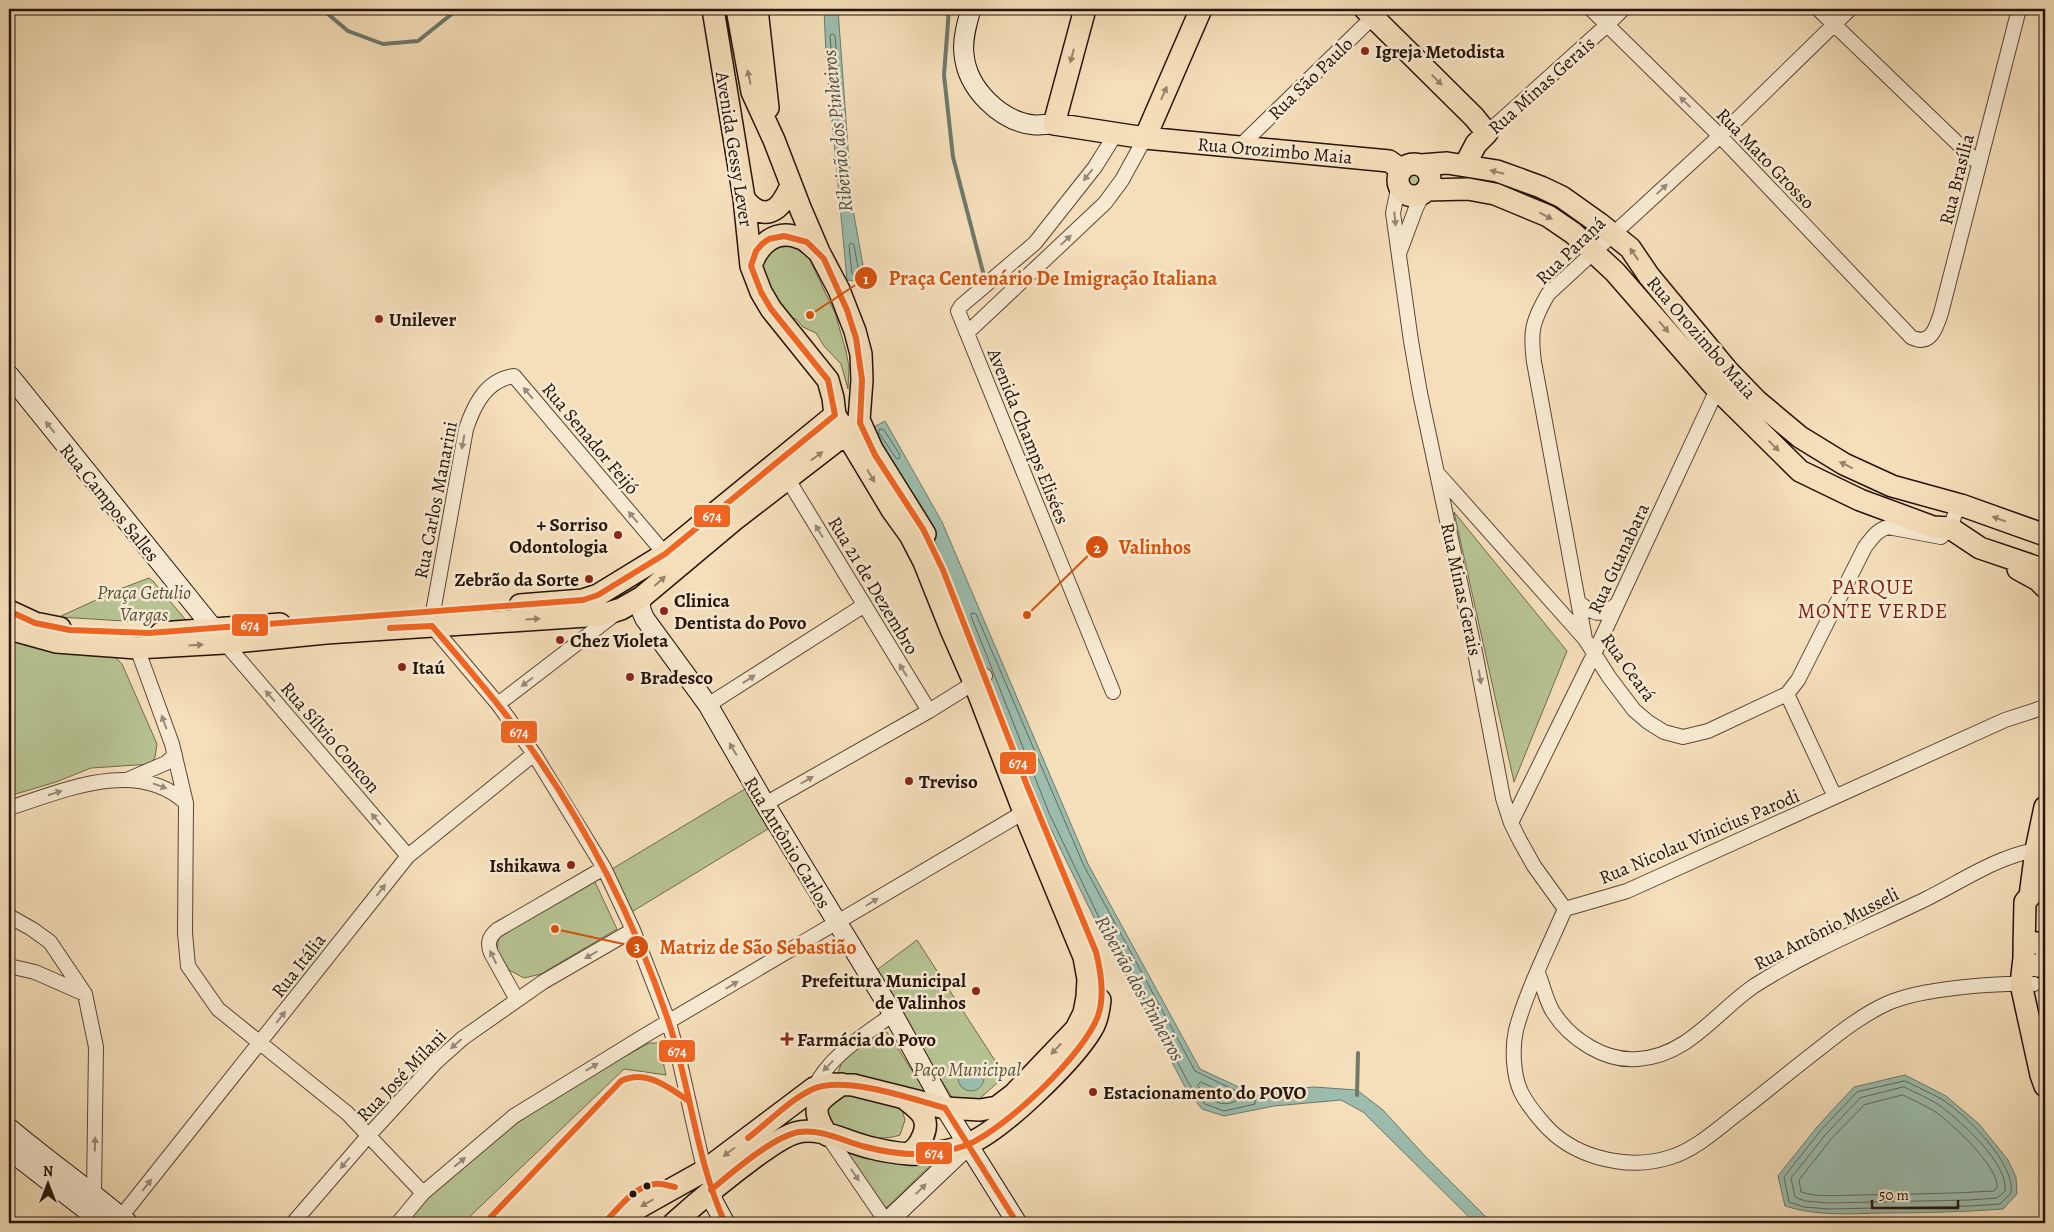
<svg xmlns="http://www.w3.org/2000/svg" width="2054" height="1232" font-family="Alegreya,serif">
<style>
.green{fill:#b7c393;stroke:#6e6b4e}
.water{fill:#9cbdae;stroke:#6d796c}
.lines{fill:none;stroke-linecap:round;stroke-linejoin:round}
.shore{stroke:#61685c;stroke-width:1}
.stream{stroke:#6d796c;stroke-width:4}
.minor-casing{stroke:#5a4635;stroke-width:16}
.secondary-casing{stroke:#261309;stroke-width:21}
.primary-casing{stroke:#261309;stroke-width:24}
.minor{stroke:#f8ead2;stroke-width:14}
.secondary{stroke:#f8ead2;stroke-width:19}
.primary{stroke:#f5dfba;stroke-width:21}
.bus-1-casing{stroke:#f8ead2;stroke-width:10}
.bus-1{stroke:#f26522;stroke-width:6}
.oneway{fill:#98836a}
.oneway2{fill:#9a8978}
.poi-dot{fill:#8f2418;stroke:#f8ead2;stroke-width:2}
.bus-dot{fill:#261309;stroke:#f8ead2;stroke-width:2}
.labels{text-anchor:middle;stroke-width:5;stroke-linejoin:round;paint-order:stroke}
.poi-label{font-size:19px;font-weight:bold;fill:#261309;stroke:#f8ead2;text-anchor:start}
.street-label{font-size:19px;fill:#261309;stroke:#f8ead2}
.park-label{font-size:19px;font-style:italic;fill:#595139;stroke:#f8ead2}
.water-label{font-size:20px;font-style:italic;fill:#4f4e43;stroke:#f8ead2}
.quarter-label{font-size:21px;letter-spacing:1px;fill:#7a1f14;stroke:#f8ead2}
.leader{fill:none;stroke:#d5520c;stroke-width:2}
.callout-dot{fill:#d5520c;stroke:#f8ead2;stroke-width:2}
.mark-label{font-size:15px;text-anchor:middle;font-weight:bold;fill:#fff}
.callout-label{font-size:20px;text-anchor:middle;font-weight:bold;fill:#d5520c;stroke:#f8ead2;stroke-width:5;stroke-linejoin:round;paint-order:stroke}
.line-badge{stroke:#f8ead2;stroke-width:2}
.badge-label{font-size:14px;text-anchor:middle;font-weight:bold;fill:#fff}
</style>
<rect width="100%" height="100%" fill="#f5dfba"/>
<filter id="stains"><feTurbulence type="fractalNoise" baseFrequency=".004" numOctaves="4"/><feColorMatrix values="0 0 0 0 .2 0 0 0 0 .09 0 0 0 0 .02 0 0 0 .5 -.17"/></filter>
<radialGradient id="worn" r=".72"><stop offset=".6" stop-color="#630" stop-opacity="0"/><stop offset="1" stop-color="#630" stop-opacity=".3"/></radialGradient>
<path class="green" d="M1404 180a10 10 0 1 1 20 0a10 10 0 1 1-20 0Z
M1478 174 1530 189 1602 232 1600 239 1596 240 1475 179Z
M790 243 808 256 835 313 846 351 849 367 848 389 841 364 824 346 816 333 803 327 796 319 787 317C773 294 754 278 766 250Z
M1454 512 1567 651 1514 782Z
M149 578 153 581 190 625 59 617 120 589Z
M9 638 115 657 122 664 157 744 155 757 151 764 91 768 56 782 9 796Z
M745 789 768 829 630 913 612 869Z
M594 880 617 929 541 974 524 978 500 965C497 951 495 942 504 930Z
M917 940 1005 1076 977 1101 953 1099 874 972Z
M879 1032H887L892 1039 925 1091 924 1093 837 1076 842 1061 872 1035Z
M649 1043H659L666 1075 624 1069 463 1223H404L418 1206 507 1130 570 1087Z
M845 1094 877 1099 902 1110 905 1120 900 1135C877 1143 853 1132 830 1126L825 1113 833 1100Z
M844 1151 936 1160 886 1208Z"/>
<path class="water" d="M824 9H838L852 204 866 282 847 280 826 56Z
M885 421 942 522 1088 864 1200 1069 1258 1096H1271L1278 1090 1314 1087 1357 1090 1383 1110 1425 1156 1492 1223H1475L1363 1112 1341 1100 1274 1106 1224 1116 1202 1109 1185 1087 1123 969 1098 926 1044 815 929 526 870 429Z
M958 1078a13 13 0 1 1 26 0a13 13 0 1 1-26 0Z
M1905 1075 1946 1096 1979 1124 2008 1160 2016 1177 2017 1194 2003 1209C1962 1212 1921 1213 1880 1213 1848 1214 1816 1216 1785 1206L1778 1176 1817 1127 1854 1087Z"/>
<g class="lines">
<path class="shore" d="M833 34 835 36 840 93 838 96 835 94 830 36Z
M851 243 854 245 859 273 857 276 852 274 849 246Z
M880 429 884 430 900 455 899 459 896 458 879 433Z
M972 613 976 614 1084 866 1195 1071 1255 1100V1104L1224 1111 1205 1104 1189 1084 1127 967 1102 924 1049 813 971 616Z
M1905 1081C1917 1087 1931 1093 1943 1100 1966 1115 2016 1164 2011 1193L2000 1204 1969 1206 1829 1209 1804 1207 1789 1202 1784 1177 1821 1130 1857 1092Z
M1201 1082 1235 1098 1236 1101C1219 1109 1208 1098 1198 1086Z
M1904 1087C1916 1093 1931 1099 1942 1107 1961 1122 2009 1164 2005 1191L1997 1198 1969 1200 1829 1203 1805 1201 1795 1197 1791 1178 1826 1134 1860 1098Z
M1903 1095C1913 1100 1924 1105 1934 1111 1951 1122 2000 1168 1997 1188L1994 1191C1949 1194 1904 1194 1859 1195 1841 1195 1818 1198 1801 1192L1799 1180 1831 1139 1864 1105Z"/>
<path class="stream" d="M322 9 348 31 383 44 418 41 458 9
M949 9 944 75 953 157 983 272
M1357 1095 1358 1053"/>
<g class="minor-casing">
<path id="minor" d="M1591 9 1720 136 1911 337C1931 347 1936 328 1941 313L2019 9
M1818 9 1979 164
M1487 133 1607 25 1623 9
M1239 147 1373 17
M1399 184 1393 213 1411 341 1420 393 1476 657 1503 798 1511 823 1520 841 1534 866 1565 909
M1400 251 1416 208 1424 192
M967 333 1105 203 1122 180 1145 138
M784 473 929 711
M1439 475 1585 639 1609 677 1634 710 1648 722 1664 732 1683 737 1708 731 1787 694 1798 680 1865 547C1872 538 1877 530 1888 527L1941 537 1950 528 1955 514 1961 505
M665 554 514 376C486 380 474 405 466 429L433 612 432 626 498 704 534 754 604 868 633 930 669 1023 680 1063 706 1178
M1578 602C1593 614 1601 618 1617 604
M1585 639 1534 362C1530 331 1532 322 1548 294L1720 136 1850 9
M225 643 408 856
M137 648 172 744 186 803 185 933 188 966 218 1009 347 1113 423 1193
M1113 692 958 311 961 306 1035 243 1095 167 1115 135
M1787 694 1835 797
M498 704 614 615
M708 705 863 606
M129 779 166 763 175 755
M765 804 929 711 985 676
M9 808C63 791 137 757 186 803
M1511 823 1594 654 1720 383
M9 916 32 929 50 942 85 994 96 1047 94 1193
M9 966 35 972 85 994
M1538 973C1543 985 1546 1001 1553 1012 1570 1039 1605 1062 1638 1059 1688 1056 1716 1012 1754 986 1808 951 1868 927 1926 899 1962 881 1996 857 2036 850
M2034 984C1996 983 1920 988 1886 1004 1860 1016 1837 1035 1814 1053 1788 1073 1763 1094 1737 1114 1716 1130 1696 1149 1671 1157 1647 1165 1621 1164 1597 1157 1577 1151 1558 1140 1544 1124 1536 1115 1527 1104 1521 1092 1513 1075 1512 1048 1516 1030 1526 992 1549 946 1565 909L1627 891 2005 720 2045 707
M517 1000 491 953C487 943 489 937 497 930L604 868
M814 1088C830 1055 865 1035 893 1014
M827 1135 887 1223
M116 1223 408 856 534 754
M293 1223 369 1135 436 1062 463 1038 543 982 633 930
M398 1223 423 1193 514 1116 644 1036 1024 812"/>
</g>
<g class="secondary-casing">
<path id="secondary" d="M971 9C967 23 962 40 964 54 967 89 1001 122 1035 125 1041 125 1048 124 1054 124
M9 375 221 638
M642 597C639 606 641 611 645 619L708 705 765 804 893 1014 945 1108 1017 1223
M9 1128C48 1161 90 1190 128 1223
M9 1150 103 1223
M711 1190 713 1201 725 1223
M886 1223 968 1145"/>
</g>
<g class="primary-casing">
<path id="primary" d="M737 9 752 92 774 140 801 210 819 252 839 290 855 331 861 354 862 380 859 420
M757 9 768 108
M1085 9 1054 124 1145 138 1389 161 1402 170
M1365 9 1474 117 1487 133 1476 144 1465 165
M1145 138 1201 9
M1398 180a16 16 0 1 1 32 0a16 16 0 1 1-32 0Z
M1421 165 1447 163 1497 171 1541 187 1562 197 1600 224 1630 248 1649 276 1727 370 1757 401 1800 437 1844 464 1892 486 1961 505 2045 535
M1426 190 1468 189 1495 194 1548 216 1573 233 1615 272 1717 389 1800 471 1860 500 1933 527 1950 528 1980 548 2045 570
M744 198C750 208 763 217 775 209 782 205 787 194 791 186
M751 266C758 245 775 228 800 238 807 240 813 248 819 252
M859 420 872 449 925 534
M2018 569 2038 580 2045 587
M520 605 583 600 598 595 665 554 835 415
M9 611 35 623 60 628
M9 629 56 642 137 648 225 643 326 633 602 615 621 609 642 597 734 520 839 439 855 424
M161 633 280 624
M2045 947C2031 934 2015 953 2030 965L2038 966 2045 960
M2024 949 2025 902 2030 896 2036 850 2045 807
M2024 958 2021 984 2041 1075 2045 1086
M904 1098C918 1109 931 1117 923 1136 919 1145 916 1149 908 1154
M827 1135C809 1106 816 1102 842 1084
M622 1223 636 1209 704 1171 814 1088 832 1084 853 1085 945 1108 980 1110 997 1107 1014 1094 1076 1029 1084 1013 1087 997 1088 979 1084 957 1024 812 974 682 952 632 924 562 910 535 892 510 835 415 833 398 828 380 771 309 761 292 751 266 744 198 713 9
M674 1223C702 1198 729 1176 759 1154 771 1146 782 1137 795 1133 819 1125 848 1143 872 1148 883 1151 897 1153 909 1154 928 1155 951 1151 968 1144 1002 1130 1073 1061 1092 1029 1097 1021 1099 1010 1100 1000"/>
</g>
<use href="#minor" class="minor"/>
<use href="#secondary" class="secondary"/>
<use href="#primary" class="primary"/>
<g class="bus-1-casing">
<path id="bus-1" d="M9 611 35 623 70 630 149 633 583 600 598 595 665 554 835 415 828 380 771 309 761 292 751 266 756 251 762 244 769 239 784 236 807 242 824 259 847 310 856 338 862 380 860 423 875 455 923 529 943 570 1026 783 1096 952C1101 972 1105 996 1098 1016 1083 1056 1006 1128 967 1145 953 1150 937 1153 922 1154 902 1155 881 1151 862 1146 842 1140 821 1129 799 1132 774 1136 731 1173 711 1190
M390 628 432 626C463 662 495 699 523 737 585 823 636 922 669 1023 691 1089 696 1159 725 1223
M748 1138C769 1122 789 1100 813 1089 844 1075 913 1099 945 1108L1017 1223
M485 1223 621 1081C647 1069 668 1087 689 1101
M604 1223C618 1209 634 1186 655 1184 661 1183 669 1186 675 1187"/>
</g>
<use href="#bus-1" class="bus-1"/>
</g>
<defs><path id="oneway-solid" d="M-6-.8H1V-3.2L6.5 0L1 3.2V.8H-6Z" transform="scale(1.25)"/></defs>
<g class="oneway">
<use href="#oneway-solid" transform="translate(1072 56) rotate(105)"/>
<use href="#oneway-solid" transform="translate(749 77) rotate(-102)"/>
<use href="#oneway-solid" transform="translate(1437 80) rotate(44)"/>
<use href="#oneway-solid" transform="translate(1164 93) rotate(-67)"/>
<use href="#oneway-solid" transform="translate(1497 172) rotate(-166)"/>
<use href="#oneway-solid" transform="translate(1546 216) rotate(28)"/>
<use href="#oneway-solid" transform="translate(1634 254) rotate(-125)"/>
<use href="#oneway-solid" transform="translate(1664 327) rotate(49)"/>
<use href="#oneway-solid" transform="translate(1774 446) rotate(45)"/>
<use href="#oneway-solid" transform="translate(817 456) rotate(-36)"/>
<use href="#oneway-solid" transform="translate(1846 465) rotate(-154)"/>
<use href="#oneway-solid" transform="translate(871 476) rotate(59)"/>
<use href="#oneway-solid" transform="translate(1999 519) rotate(-160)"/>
<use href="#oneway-solid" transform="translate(660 581) rotate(-42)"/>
<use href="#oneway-solid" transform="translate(533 619) rotate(-4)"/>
<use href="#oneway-solid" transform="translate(196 645) rotate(-3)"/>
<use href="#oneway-solid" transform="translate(1056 1049) rotate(133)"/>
<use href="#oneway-solid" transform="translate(729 1152) rotate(143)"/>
<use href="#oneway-solid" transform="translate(647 1203) rotate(150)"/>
</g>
<g class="oneway2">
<use href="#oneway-solid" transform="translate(1685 102) rotate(-136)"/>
<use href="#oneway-solid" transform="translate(1088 175) rotate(128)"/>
<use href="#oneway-solid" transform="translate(1662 189) rotate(-43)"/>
<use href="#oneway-solid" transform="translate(1395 219) rotate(84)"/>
<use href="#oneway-solid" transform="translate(1066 240) rotate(-43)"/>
<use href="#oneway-solid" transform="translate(528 393) rotate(-130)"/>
<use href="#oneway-solid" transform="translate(50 427) rotate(-129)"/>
<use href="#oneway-solid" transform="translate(463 442) rotate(101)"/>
<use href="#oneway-solid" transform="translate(633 517) rotate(-130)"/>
<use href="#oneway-solid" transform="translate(819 531) rotate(-121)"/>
<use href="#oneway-solid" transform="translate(903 670) rotate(-122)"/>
<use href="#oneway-solid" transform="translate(1480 677) rotate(80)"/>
<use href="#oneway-solid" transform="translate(749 679) rotate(-33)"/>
<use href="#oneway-solid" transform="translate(527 682) rotate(143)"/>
<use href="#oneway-solid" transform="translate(270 696) rotate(-131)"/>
<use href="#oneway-solid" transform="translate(164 722) rotate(-110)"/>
<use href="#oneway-solid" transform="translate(733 749) rotate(-120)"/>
<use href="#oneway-solid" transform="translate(807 780) rotate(-30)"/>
<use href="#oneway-solid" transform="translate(160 786) rotate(20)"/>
<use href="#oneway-solid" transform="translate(55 793) rotate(-17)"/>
<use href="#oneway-solid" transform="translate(376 819) rotate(-130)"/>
<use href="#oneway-solid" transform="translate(381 890) rotate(-52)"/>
<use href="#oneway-solid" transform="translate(872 902) rotate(-32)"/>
<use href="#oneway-solid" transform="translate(591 955) rotate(150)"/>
<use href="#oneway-solid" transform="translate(493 957) rotate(-116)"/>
<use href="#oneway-solid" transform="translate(732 985) rotate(-31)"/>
<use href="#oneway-solid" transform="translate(281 1017) rotate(-52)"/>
<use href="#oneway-solid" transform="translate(456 1044) rotate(139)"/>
<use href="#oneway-solid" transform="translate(828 1066) rotate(134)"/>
<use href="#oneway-solid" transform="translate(592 1067) rotate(-31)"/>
<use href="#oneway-solid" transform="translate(95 1144) rotate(-88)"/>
<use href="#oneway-solid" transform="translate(460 1162) rotate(-40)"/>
<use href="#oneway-solid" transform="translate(345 1163) rotate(131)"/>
<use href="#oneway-solid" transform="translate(855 1175) rotate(56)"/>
<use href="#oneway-solid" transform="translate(147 1185) rotate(-52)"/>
<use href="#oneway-solid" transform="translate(921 1189) rotate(-44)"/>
</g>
<g class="poi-dot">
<circle cx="1365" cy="51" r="5"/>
<circle cx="379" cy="319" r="5"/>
<circle cx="618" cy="535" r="5"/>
<circle cx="589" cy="579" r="5"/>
<circle cx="664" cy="611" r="5"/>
<circle cx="560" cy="640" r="5"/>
<circle cx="402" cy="667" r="5"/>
<circle cx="630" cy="677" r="5"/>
<circle cx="909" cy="781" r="5"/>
<circle cx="571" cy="865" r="5"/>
<circle cx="976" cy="991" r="5"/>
<path d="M784.5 1031.5h5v5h5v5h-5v5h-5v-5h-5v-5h5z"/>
<circle cx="1093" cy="1092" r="5"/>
</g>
<g class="bus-dot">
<circle cx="647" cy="1186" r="4.5"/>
<circle cx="633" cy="1194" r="4.5"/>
</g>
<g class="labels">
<g class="poi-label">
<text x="1375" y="58">Igreja Metodista</text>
<text x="389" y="326">Unilever</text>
<text x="608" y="531" text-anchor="end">+ Sorriso<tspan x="608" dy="22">Odontologia</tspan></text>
<text x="579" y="586" text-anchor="end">Zebrão da Sorte</text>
<text x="674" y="607">Clinica<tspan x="674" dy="22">Dentista do Povo</tspan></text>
<text x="570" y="647">Chez Violeta</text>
<text x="412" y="674">Itaú</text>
<text x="640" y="684">Bradesco</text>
<text x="919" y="788">Treviso</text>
<text x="561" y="872" text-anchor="end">Ishikawa</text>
<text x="966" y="987" text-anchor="end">Prefeitura Municipal<tspan x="966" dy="22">de Valinhos</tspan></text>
<text x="797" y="1046">Farmácia do Povo</text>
<text x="1103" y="1099">Estacionamento do POVO</text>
</g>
<g class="street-label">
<text transform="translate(1310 78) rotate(-44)" y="7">Rua São Paulo</text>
<text transform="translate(1541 85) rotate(-42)" y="7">Rua Minas Gerais</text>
<text transform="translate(735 149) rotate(81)" y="7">Avenida Gessy Lever</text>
<text transform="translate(1275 150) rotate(5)" y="7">Rua Orozimbo Maia</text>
<text transform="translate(1766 158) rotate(46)" y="7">Rua Mato Grosso</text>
<text transform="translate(1956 179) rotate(-76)" y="7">Rua Brasília</text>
<text transform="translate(1570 250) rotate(-44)" y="7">Rua Paraná</text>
<text transform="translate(1702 337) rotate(49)" y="7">Rua Orozimbo Maia</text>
<text transform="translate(1029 436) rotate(68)" y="7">Avenida Champs Elisées</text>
<text transform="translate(591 438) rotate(50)" y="7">Rua Senador Feijó</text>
<text transform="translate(435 500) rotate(-79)" y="7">Rua Carlos Manarini</text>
<text transform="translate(110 502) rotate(51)" y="7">Rua Campos Salles</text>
<text transform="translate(1618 558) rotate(-65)" y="7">Rua Guanabara</text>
<text transform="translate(874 585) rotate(59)" y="7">Rua 21 de Dezembro</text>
<text transform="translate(1462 589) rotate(78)" y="7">Rua Minas Gerais</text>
<text transform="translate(1629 667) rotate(54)" y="7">Rua Ceará</text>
<text transform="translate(331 737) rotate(49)" y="7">Rua Sílvio Concon</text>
<text transform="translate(1699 836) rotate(-23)" y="7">Rua Nicolau Vinicius Parodi</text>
<text transform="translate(788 842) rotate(59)" y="7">Rua Antônio Carlos</text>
<text transform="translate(1826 928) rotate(-27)" y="7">Rua Antônio Musseli</text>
<text transform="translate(298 965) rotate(-52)" y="7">Rua Itália</text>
<text transform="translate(401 1075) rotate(-46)" y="7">Rua José Milani</text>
</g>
<g class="park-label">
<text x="144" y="599">Praça Getulio<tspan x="144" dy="22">Vargas</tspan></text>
<text x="967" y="1076">Paço Municipal</text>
</g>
<g class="water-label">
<text transform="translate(837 131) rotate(-96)" y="7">Ribeirão dos Pinheiros</text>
<text transform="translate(1140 988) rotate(61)" y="7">Ribeirão dos Pinheiros</text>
</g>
<g class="quarter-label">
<text x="1873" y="594">PARQUE<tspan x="1873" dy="24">MONTE VERDE</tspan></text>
</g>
</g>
<path class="leader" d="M810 315L866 278M1027 615L1097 547M555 929L637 947"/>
<g class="callout-dot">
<circle cx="810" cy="315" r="5"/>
<circle cx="1027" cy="615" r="5"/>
<circle cx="555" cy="929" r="5"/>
<circle cx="866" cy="278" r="12"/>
<circle cx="1097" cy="547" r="12"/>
<circle cx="637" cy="947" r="12"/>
</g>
<g class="mark-label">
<text x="866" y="284">1</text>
<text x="1097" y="553">2</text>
<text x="637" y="952">3</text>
</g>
<g class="callout-label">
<text x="1053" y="285">Praça Centenário De Imigração Italiana</text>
<text x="1155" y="554">Valinhos</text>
<text x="758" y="954">Matriz de São Sebastião</text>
</g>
<g class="line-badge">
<rect x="693" y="504" width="38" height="24" rx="5" fill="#f26522"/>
<rect x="231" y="613" width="38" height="24" rx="5" fill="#f26522"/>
<rect x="500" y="720" width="38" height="24" rx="5" fill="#f26522"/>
<rect x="999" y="751" width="38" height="24" rx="5" fill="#f26522"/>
<rect x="658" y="1039" width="38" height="24" rx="5" fill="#f26522"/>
<rect x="915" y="1141" width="38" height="24" rx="5" fill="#f26522"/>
</g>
<g class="badge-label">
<text x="712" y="521">674</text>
<text x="250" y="630">674</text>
<text x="519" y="737">674</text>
<text x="1018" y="768">674</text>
<text x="677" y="1056">674</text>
<text x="934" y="1158">674</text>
</g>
<rect width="2054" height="1232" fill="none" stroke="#f5dfba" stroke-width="30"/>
<rect x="10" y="10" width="2034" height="1212" fill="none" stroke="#261309" stroke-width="2.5"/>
<rect x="15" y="15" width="2024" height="1202" fill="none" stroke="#261309"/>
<g transform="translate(48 1184)" stroke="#f8ead2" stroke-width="4" paint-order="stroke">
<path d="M0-4L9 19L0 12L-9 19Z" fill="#261309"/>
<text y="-8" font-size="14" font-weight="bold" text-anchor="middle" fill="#261309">N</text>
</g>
<path d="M1872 1200v8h86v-8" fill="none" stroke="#261309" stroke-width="2.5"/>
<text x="1879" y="1200" font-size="15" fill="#261309" stroke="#f8ead2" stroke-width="4" paint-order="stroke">50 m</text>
<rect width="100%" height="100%" filter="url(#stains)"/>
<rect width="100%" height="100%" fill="url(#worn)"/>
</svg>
